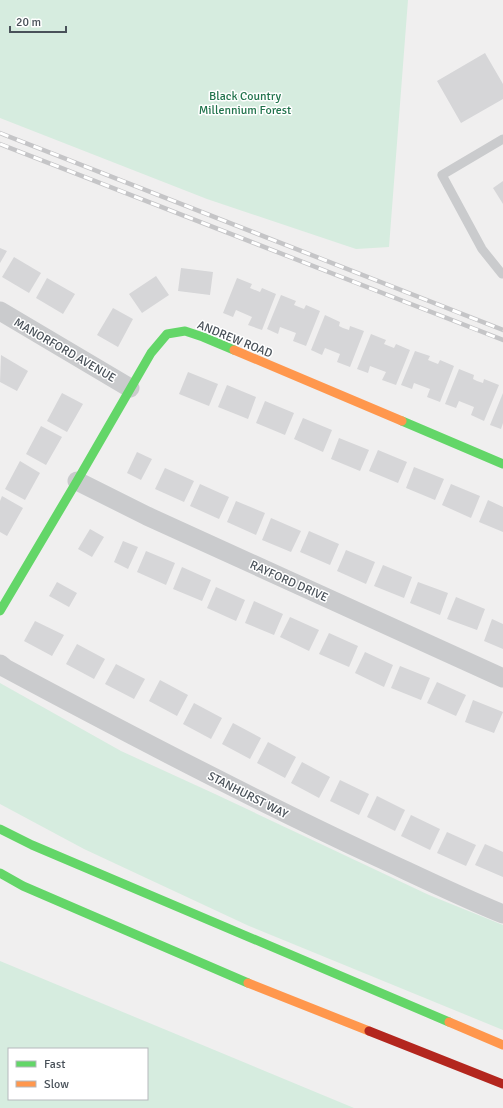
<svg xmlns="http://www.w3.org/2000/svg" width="503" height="1108" font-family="Signika,sans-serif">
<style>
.green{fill:#d6ecdf;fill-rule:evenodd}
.building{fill:#d6d6d8}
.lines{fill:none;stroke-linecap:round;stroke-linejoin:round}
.lane{stroke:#cacbcd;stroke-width:9}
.street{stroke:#cacbcd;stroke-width:19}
.fast{stroke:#63d668;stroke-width:9}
.slow{stroke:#ff974d;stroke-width:9}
.jam{stroke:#b3261e;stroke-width:9}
.rail-casing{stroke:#c5c5c7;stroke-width:4.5}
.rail{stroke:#fff;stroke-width:3;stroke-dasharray:9;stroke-linecap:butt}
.labels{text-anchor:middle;stroke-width:3;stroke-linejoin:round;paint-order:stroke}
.park-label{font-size:12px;fill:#21734c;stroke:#fff}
.street-label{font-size:12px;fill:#495159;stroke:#fff}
</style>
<rect width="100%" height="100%" fill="#f0efef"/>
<path class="green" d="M0 0H408L389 247 356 249 207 199 0 118Z
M0 683 121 751 215 794 429 895 503 925V1030L249 926 84 849 0 804Z
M0 961 354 1108H0ZM9 1049H147V1099H9Z"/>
<path class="building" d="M485 53 503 84V99L461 123 437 81Z
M503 181V204L493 188Z
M0 248 7 251 0 263Z
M14 257 41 273 29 293 2 277Z
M181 268 213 272 210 295 178 291Z
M156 276 169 295 142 313 129 294Z
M47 278 75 294 63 314 36 298Z
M237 278 252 284 250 288 260 292 262 288 276 294 262 330 248 325 252 317 236 310 233 317 223 313Z
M281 295 296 301 294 305 304 309 306 305 320 311 306 346 293 341 296 333 280 327 278 334 267 329Z
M113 308 133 319 118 347 97 335Z
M325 315 340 322 339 326 343 328 349 330 350 326 364 331 350 367 337 362 340 354 325 348 322 355 311 350Z
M371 334 386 340 384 344 394 348 396 344 410 350 396 385 382 380 386 372 370 366 368 373 357 369Z
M415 351 430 356 428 360 438 364 440 360 454 366 440 402 427 397 430 389 414 383 412 389 401 385Z
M1 355 28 371 17 391 0 382Z
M459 369 474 375 473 379 477 381 483 383 484 379 499 385 484 421 471 415 474 407 459 401 456 408 445 404Z
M188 372 218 384 209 406 179 394Z
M227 385 256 397 248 419 218 407Z
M62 393 83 404 67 432 47 421Z
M503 393V423L501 429 490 425Z
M265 401 294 413 285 435 256 423Z
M303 418 332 430 323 452 294 439Z
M41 426 62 437 46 465 26 454Z
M339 438 369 450 360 471 331 459Z
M378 450 407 462 398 483 369 471Z
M137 452 152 459 141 480 127 473Z
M20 461 40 473 25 500 5 489Z
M414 467 444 479 435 500 406 488Z
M165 468 194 481 184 502 155 489Z
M200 484 229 497 219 519 190 506Z
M451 484 480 496 471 518 442 505Z
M2 496 23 508 7 536 0 532V501Z
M488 500 503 507V532L479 522Z
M236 501 265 513 256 535 227 522Z
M271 518 301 531 291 552 262 540Z
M90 529 104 537 92 557 78 549Z
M309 531 339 544 330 565 300 552Z
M123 541 138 547 128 569 114 562Z
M346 550 375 562 366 584 337 571Z
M146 551 175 563 166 585 137 572Z
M383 565 412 577 404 598 374 586Z
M182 567 211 580 202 601 173 589Z
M57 582 77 593 69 607 49 596Z
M418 582 448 593 440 615 410 603Z
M216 587 245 600 236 621 207 608Z
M456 597 485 609 477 630 447 619Z
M254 601 283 614 274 635 245 623Z
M290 617 319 630 309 651 280 637Z
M492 619 503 624V649L484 641Z
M35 621 64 635 52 656 24 641Z
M329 633 358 646 349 667 319 654Z
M77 644 105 659 94 679 66 664Z
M365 652 393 665 384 687 355 673Z
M116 664 145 679 134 699 105 684Z
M400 666 430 678 421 700 391 688Z
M160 680 188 695 177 716 149 701Z
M437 682 466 695 456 716 427 703Z
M473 700 503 712 494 733 465 722Z
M194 703 222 718 211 739 183 724Z
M233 723 261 738 250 759 222 744Z
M268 742 296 757 285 778 257 763Z
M302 762 330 777 319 798 291 783Z
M340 780 369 794 359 815 330 801Z
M377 796 405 810 395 831 367 817Z
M411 815 440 829 430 850 401 836Z
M447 832 476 845 466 866 437 853Z
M485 844 503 852V877L475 865Z"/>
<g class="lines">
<path class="lane" d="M503 139 442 175 482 249 502 274 503 273"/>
<path class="street" d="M0 311 130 388
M77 481 147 516 503 678
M0 664 5 668C128 734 252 799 379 858 420 877 461 897 503 914"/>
<path class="fast" d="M402 421 503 464
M0 611 77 481 151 353 167 334 185 331 203 337 234 350
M0 829 32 845 449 1022
M0 873 23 886 248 983"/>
<path class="slow" d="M234 350 402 421
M248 983 369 1031
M449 1022 503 1045"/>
<path class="jam" d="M369 1031 503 1084"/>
<g class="rail-casing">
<path id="rail" d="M0 133 503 330
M0 144 503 340"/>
</g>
<use href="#rail" class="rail"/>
</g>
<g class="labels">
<g class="park-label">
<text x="245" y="100">Black Country<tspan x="245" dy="14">Millennium Forest</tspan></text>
</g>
<g class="street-label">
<text transform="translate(235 339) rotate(22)" y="4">ANDREW ROAD</text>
<text transform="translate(65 350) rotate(30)" y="4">MANORFORD AVENUE</text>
<text transform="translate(289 581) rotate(24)" y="4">RAYFORD DRIVE</text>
<text transform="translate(248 795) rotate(27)" y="4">STANHURST WAY</text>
</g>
</g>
<rect x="8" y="1048" width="140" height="52" fill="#ffffff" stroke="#b6b9bd"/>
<rect x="16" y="1061" width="20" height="6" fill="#63d668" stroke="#b6b9bd"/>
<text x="44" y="1068" font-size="12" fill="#495159">Fast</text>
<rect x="16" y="1081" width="20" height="6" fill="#ff974d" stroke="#b6b9bd"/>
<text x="44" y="1088" font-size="12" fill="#495159">Slow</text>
<path d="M10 26v6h56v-6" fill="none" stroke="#495159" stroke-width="2"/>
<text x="16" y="26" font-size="12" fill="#495159" stroke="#ffffff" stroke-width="3" paint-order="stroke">20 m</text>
</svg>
